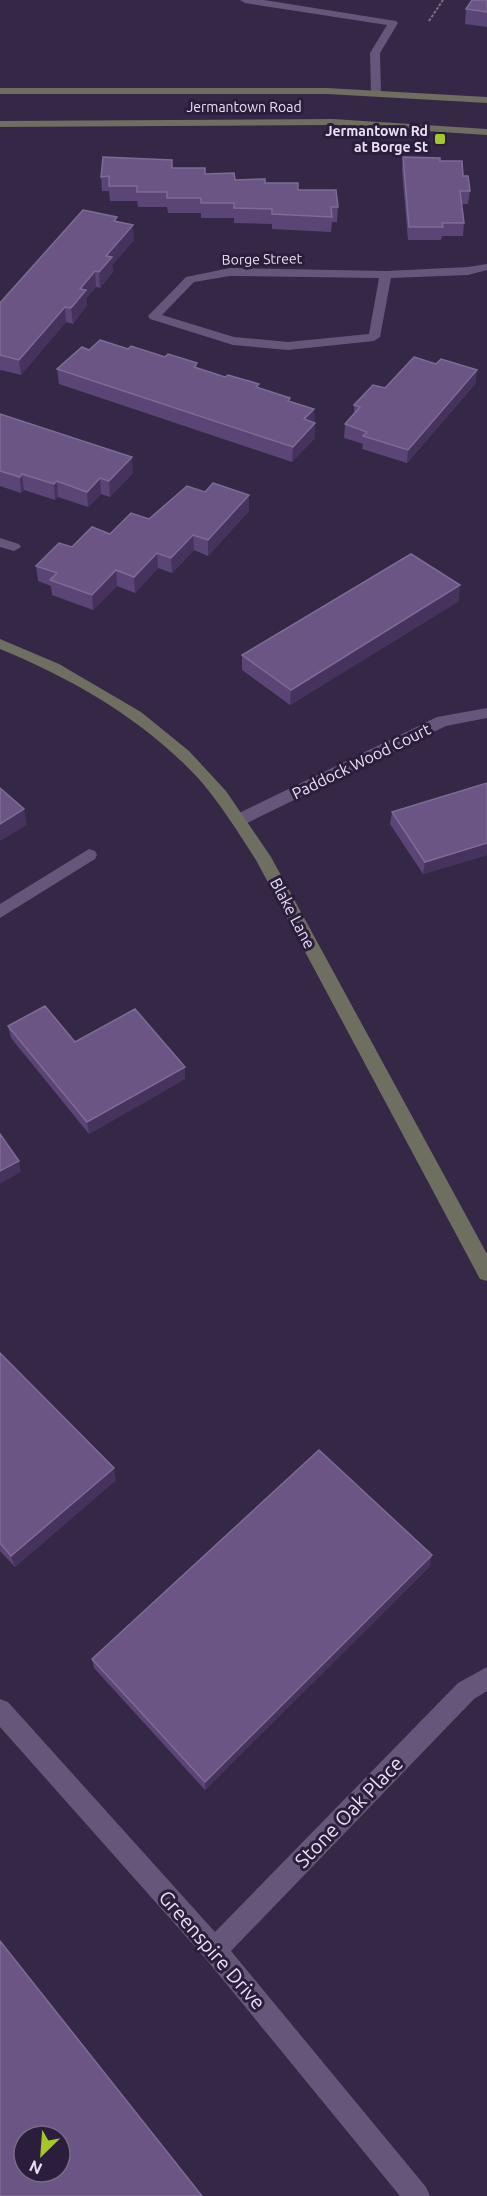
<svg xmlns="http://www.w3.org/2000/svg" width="487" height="2196" font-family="Ubuntu,sans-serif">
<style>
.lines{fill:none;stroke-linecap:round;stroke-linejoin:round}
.path{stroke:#7c708b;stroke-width:2;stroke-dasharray:3 1.5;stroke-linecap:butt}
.lane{fill:#655779;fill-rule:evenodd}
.street{fill:#655779;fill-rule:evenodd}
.secondary{fill:#6e6e61;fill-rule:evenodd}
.wall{fill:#5b4576}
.shaded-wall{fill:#45325d}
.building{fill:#6a5584;stroke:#7e6b96;stroke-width:1.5;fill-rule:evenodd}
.poi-dot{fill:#a2c928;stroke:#2b1d3c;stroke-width:2}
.labels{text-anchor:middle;stroke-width:6;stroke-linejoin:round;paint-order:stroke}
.far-street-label{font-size:14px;fill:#e8e0f4;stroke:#2b1d3c}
.far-poi-label{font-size:14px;font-weight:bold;fill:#e8e0f4;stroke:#2b1d3c;text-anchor:end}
.street-label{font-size:16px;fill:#e8e0f4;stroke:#2b1d3c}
.near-street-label{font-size:20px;fill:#e8e0f4;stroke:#2b1d3c}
</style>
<rect width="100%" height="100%" fill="#352746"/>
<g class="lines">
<path class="path" d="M429 21 443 0"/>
<path class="lane" d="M240 0H264L396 21 398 23 380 53 381 93 376 96 371 93 370 53 387 25 245 3Z"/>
<path class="street" d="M487 264V270L468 275 391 278 380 337 374 341 288 350 233 345 150 319 148 316 186 277 230 268 386 271 468 267ZM230 276 379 278 369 334 288 342 234 337 162 315 194 282Z
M0 538 19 544 21 547 14 551 0 547Z
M487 708V718L446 726 245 824H233L231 820 233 816 437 717Z
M89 849 95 851 97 855 95 859 0 918V904Z
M487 1667V1691L474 1699 231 1951 426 2187 430 2196H400L206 1959 0 1727V1699L8 1702 215 1932 458 1683Z"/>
<path class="secondary" d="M0 88H327L487 97V103L327 94H0Z
M333 119 487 129V135L333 125 0 127V121Z
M0 639 59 664 141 712 189 751 226 791 271 857 487 1254V1281L480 1279 256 860C238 832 220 803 198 778 144 720 73 679 0 649Z"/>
</g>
<path class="wall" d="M487 0V27L465 24 466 9Z
M403 157 440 161 463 176 470 191 468 204H462L464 223 463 236H442L441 240H408L402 170Z
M172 160V168L235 180 265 183 298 190 338 207 337 222H332L331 232 272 229V224L234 223V218H201V213H168L167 207H138L137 201H110L109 191H102L101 177Z
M118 221 134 240 112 265 113 272 100 288 96 287 87 297V305L73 324 66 322 21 375 1 370 0 371V303Z
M128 349 197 363V368L259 387 290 401 314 409 315 438 292 462 59 384 57 369 89 350Z
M476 383 407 463 362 449 363 444 344 438 345 424 354 415V405L385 388Z
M0 414 133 473 110 497 101 494 88 507 58 497 55 500 24 490 21 493 0 486Z
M249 511 208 556 194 550 172 573 158 568 135 593 117 586 93 610 52 595 51 586 38 581 36 566 72 547 149 519Z
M459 601 290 705 242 670V655Z
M487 783V855L423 874 390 824 392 812Z
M8 1026 185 1067V1079L89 1134 11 1038Z
M0 1353 116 1480 15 1567 0 1551Z
M430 1566 205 1790 94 1668 92 1659Z"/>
<path class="shaded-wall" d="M133 225 134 240 112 265 113 272 100 288 99 272 106 256Z
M95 271 96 287 87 297V305L73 324 71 308 80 289Z
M65 307 66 322 21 375 19 360Z
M477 370 476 383 407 463 408 450Z
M314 409V424L315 423V438L292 462 293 447 304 419Z
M132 457 133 473 110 497 109 481Z
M22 474 24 490 21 493 20 477Z
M100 478 101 494 88 507 87 492Z
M57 481 58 497 55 500 54 484Z
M249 495V511L208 556V540Z
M193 535 194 550 172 573 171 558Z
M157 553 158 568 135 593 134 577Z
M116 570 117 586 93 610 92 595Z
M460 585 459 601 290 705 291 690Z
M24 809 27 825 0 841V824Z
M487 843V855L423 874 425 862Z
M185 1067V1079L89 1134 87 1122Z
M19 1161 21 1172 0 1184V1171Z
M114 1468 116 1480 15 1567 11 1556Z
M432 1555 430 1566 205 1790V1782Z"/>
<path class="building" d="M472 0H487V12L466 9Z
M103 157 172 160V168H205V174L234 173 235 180 265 179V183H298V190H336L338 207H331L332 217 272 214V209L234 208V203H201V198H167V192H137V186H109V176L101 177Z
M403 157 440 158V161H462L463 176H468L470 191H460L464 223H442L443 227H409Z
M83 210 117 217 114 221 133 225 106 256 112 257 99 272 95 271 80 289 86 290 71 308 65 307 19 360 0 355V303Z
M100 340 128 349 131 346 165 357 168 354 197 363 194 367 225 377 228 375 259 384 256 387 290 398 288 401 314 409 304 419 315 423 293 447 57 369 82 347 89 350Z
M414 357 436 364 441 359 477 370 408 450 363 436 367 432 345 424 360 407 354 405 373 385 385 388Z
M0 414 132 457 109 481 100 478 87 492 57 481 54 484 22 474 20 477 0 471Z
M213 483 249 495 208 540 193 535 171 558 157 553 134 577 116 570 92 595 50 580 57 573 36 566 59 543 72 547 92 527 110 534 131 513 149 519 187 486 205 492Z
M411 554 460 585 291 690 242 655Z
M487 783V843L425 862 392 812Z
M0 788 24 809 0 824Z
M45 1006 75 1042 135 1009 185 1067 87 1122 8 1026Z
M0 1134 19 1161 0 1171Z
M0 1353 114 1468 11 1556 0 1543Z
M319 1450 432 1555 205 1782 92 1659Z
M0 1941 202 2196H0ZM24 2136H60V2172H24Z"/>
<rect class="poi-dot" x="434" y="133" width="12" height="12" rx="3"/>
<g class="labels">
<g class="far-street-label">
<text x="244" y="112">Jermantown Road</text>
<text transform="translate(262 259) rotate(-1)" y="5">Borge Street</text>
</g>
<g class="far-poi-label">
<text x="428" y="136">Jermantown Rd<tspan x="428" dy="16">at Borge St</tspan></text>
</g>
<g class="street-label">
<text transform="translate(361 761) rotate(-26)" y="6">Paddock Wood Court</text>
<text transform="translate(293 913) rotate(62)" y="6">Blake Lane</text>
</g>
<g class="near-street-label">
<text transform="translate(349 1812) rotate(-46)" y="7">Stone Oak Place</text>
<text transform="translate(212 1950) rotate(49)" y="7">Greenspire Drive</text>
</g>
</g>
<g transform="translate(42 2154) rotate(205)"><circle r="28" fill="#2b1d3c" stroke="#776b86" stroke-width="1.5"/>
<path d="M0-4.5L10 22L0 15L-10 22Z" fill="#a2c928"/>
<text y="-9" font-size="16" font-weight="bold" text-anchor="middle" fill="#e8e0f4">N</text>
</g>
</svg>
